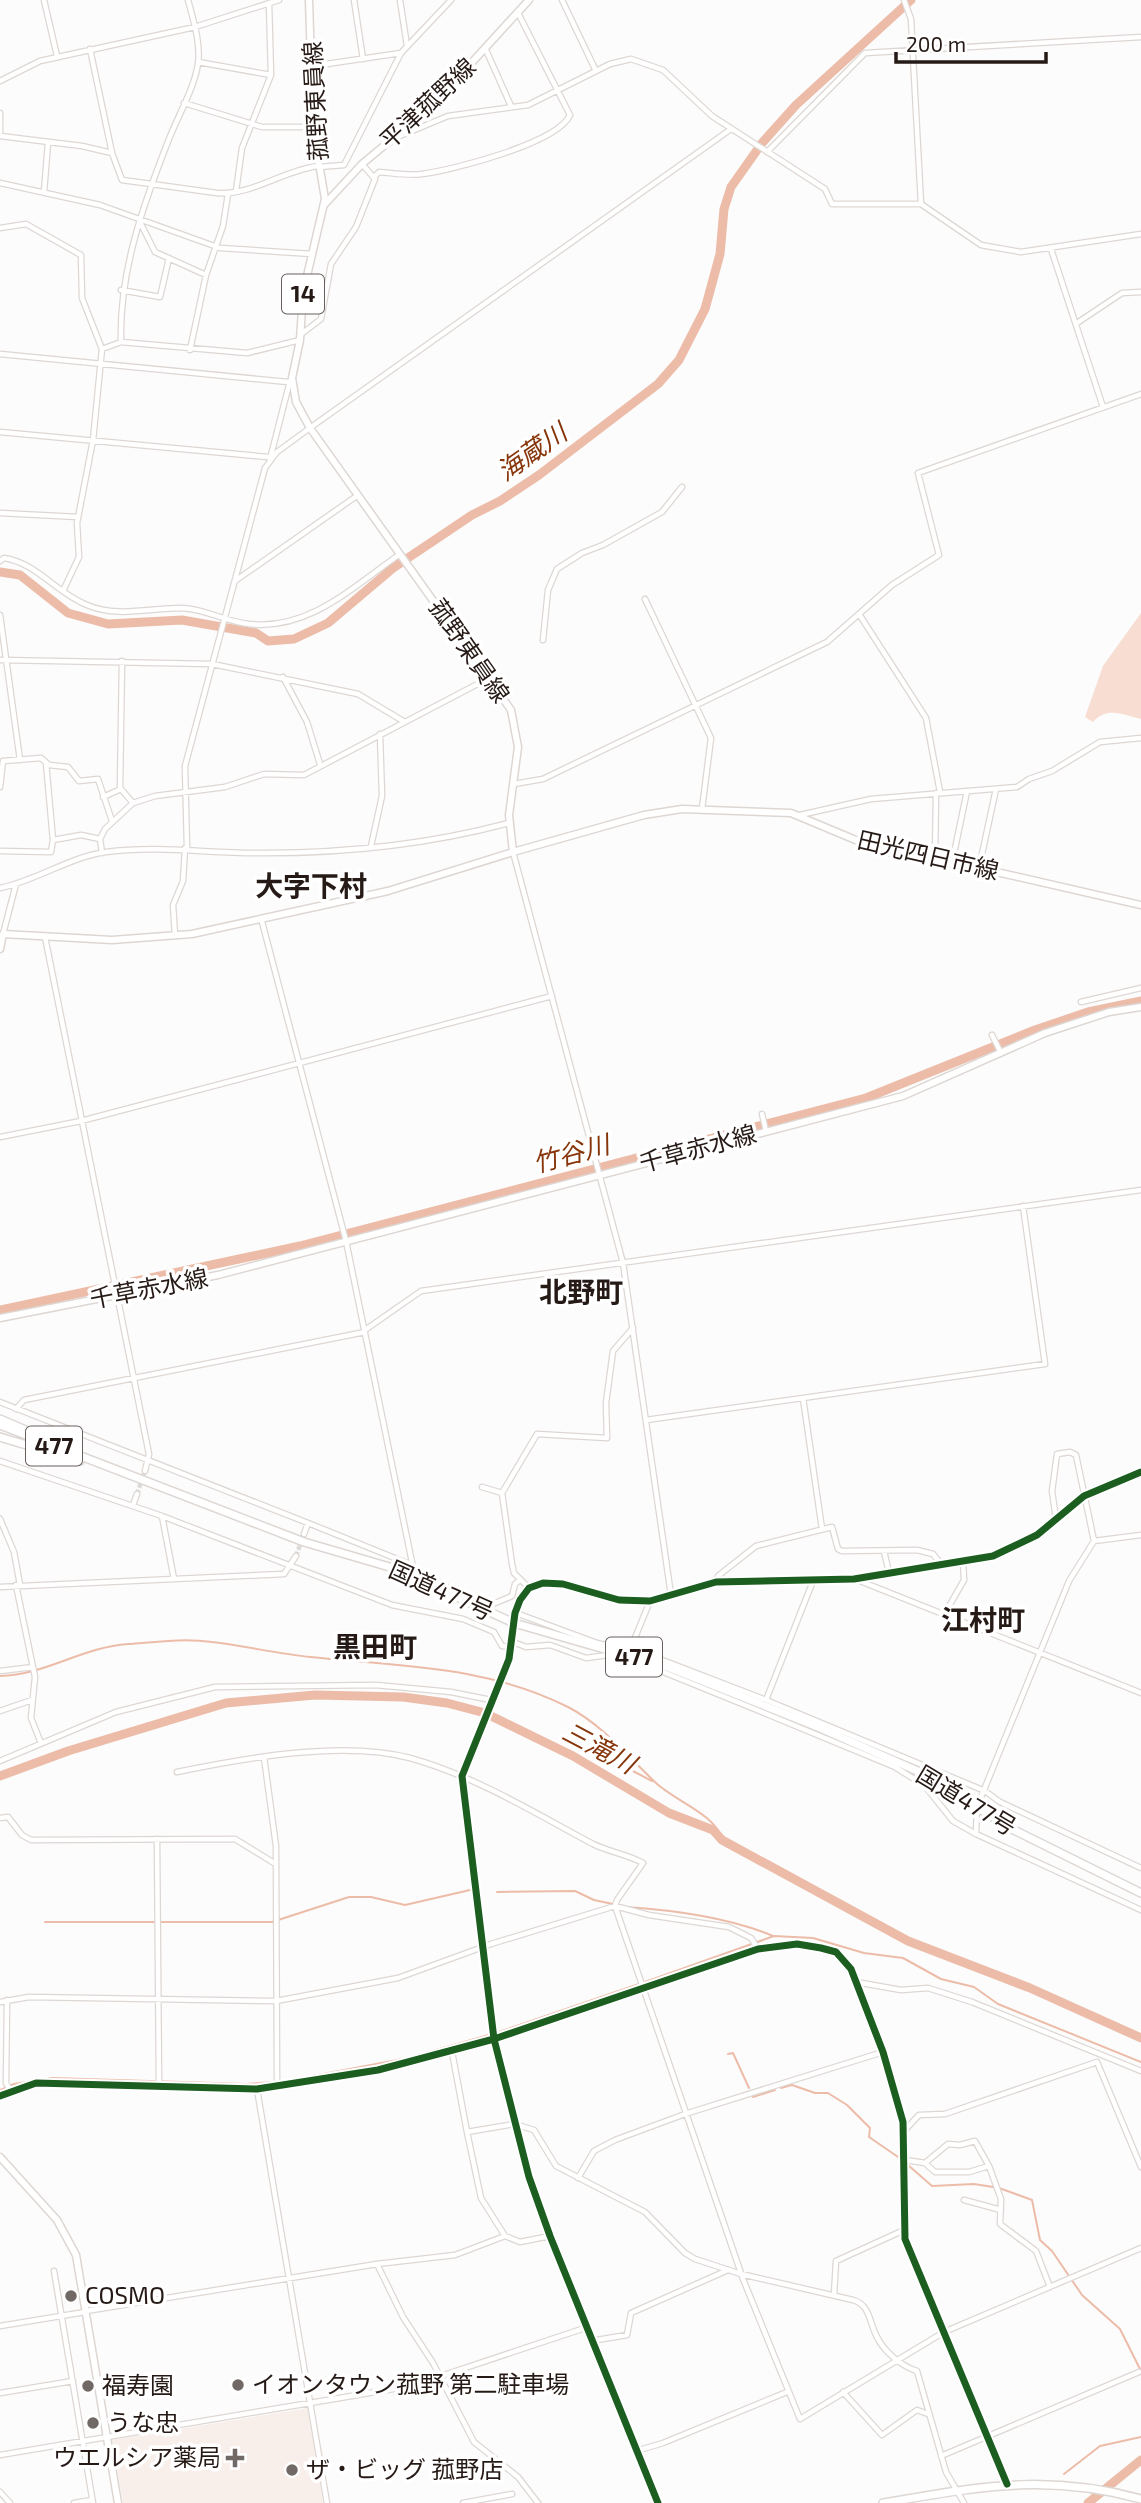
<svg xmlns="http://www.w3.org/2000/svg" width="1141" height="2503" font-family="'Exo 2','Noto Sans JP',sans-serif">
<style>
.built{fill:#f8efeb}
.green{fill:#f8ddd2}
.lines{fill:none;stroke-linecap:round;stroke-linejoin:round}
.stream{stroke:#ecbca8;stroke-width:2}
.river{stroke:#ecbca8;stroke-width:9}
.minor-tunnel{stroke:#dcdada;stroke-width:4.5;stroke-dasharray:4.5 2;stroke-linecap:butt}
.minor-casing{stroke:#ddd7d4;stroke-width:7}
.tertiary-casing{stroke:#ddd7d4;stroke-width:8}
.secondary-casing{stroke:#ddd7d4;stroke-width:9}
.primary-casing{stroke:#ddd7d4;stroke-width:9}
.trunk-casing{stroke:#ddd7d4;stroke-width:10}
.minor{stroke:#fff;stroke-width:4.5}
.tertiary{stroke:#fff;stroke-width:5}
.secondary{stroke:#fff;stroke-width:6}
.primary{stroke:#fff;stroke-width:6}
.trunk{stroke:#fff;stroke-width:7}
.cycleway-casing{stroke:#fff;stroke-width:11}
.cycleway{stroke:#1b5e20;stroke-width:7}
.poi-dot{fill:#716966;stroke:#fff;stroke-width:2.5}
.labels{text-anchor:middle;stroke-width:7;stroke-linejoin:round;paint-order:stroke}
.shield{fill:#fff;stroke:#675f5c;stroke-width:2}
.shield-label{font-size:23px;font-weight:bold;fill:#261a16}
.street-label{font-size:24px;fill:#261a16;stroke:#fff}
.poi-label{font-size:24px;fill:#261a16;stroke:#fff;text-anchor:start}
.water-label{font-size:26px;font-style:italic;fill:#86360a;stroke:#fff}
.quarter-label{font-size:28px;font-weight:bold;fill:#261a16;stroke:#fff}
</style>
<rect width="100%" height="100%" fill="#fcfcfc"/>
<path class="built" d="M308 2408 323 2503H123L112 2440Z"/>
<path class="green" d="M1141 613V719C1122 715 1108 706 1093 722L1085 717 1103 666Z"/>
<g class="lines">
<path class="stream" d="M0 1676C45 1675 83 1647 128 1644 156 1642 184 1638 212 1642 246 1646 278 1654 311 1657 402 1667 484 1665 568 1707 603 1725 628 1757 656 1783 675 1801 717 1815 722 1840
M631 1770 652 1781
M497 1892 575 1891 594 1900 613 1904
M625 1907C673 1910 728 1917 773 1936
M45 1922H272L349 1897H371L405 1905 470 1890
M645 1982 774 1936 813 1938 864 1953 903 1958 941 1979 974 1987 998 2004 1141 2062
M728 2054 733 2053 749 2088
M781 2088 792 2085 815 2093H828L847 2105 870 2128 869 2137 901 2159
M0 2090 14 2084 53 2078 246 2084 286 2081 408 2058 499 2032 639 1984
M753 2097 775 2090
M908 2165 932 2186 974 2184 993 2187
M999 2188 1032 2200 1040 2240 1052 2251 1082 2295 1120 2329 1141 2371
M1064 2474 1100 2446 1141 2437"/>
<path class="river" d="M0 572 20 575 68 613 108 624 182 620 256 633 268 641 294 639 328 623 393 568 472 515 500 501 539 475 658 384 679 360 705 309 720 254 724 209 731 187 762 143 796 105 911 0
M0 1310 300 1246 866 1098 1035 1030 1088 1012 1141 1001
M0 1776 68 1751 226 1703 315 1695 403 1697 447 1703 485 1713 573 1756 669 1813 713 1830 722 1840 908 1941 1030 1988 1141 2038
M1088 2503 1141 2460"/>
<path class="minor-tunnel" d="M137 1494 145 1471
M296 1556 304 1534"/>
<g class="minor-casing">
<path id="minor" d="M44 0 57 56
M354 0 363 59
M400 0 407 46
M562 0 596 71
M904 0 911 19 921 204
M90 49 112 153
M486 50 511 106
M198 62 271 75
M313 66 401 53
M0 81 40 61 195 27 279 0
M184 103 262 127H313
M0 113V136
M0 136 82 146 112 153 122 180 217 193C251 196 284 170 318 166
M395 138 448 116 528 105 610 64 631 59 663 70 712 116 825 189 832 204H921L981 245 1021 252 1141 234
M767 152 865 53 1141 37
M319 167 344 165 401 53 451 0
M375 176 379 172C393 173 409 176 422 174 453 170 558 143 570 115L518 13
M0 183 100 205 220 248 312 254
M236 191 242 148 271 75 269 3
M44 192 48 143
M141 224 155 252 206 275
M0 228 26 224 81 255 82 298 102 349 93 440 77 523 79 557 63 591
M1051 249 1103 407
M121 290 160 297 169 258
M1077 323 1122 293 1141 292
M300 335 321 319 331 264 356 227 375 179 362 164
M121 342C119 272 143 205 169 139 178 116 194 89 198 64 201 43 193 19 188 0
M102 349 121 342 247 353 300 340
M190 350 206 275 223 226 228 194
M0 354 288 382
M0 432 268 457
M270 459 290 381
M0 513 78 517
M0 561 4 558C37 563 56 593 87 605 117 618 150 608 182 608 206 609 226 622 249 624 309 631 354 586 400 554
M235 581 358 495
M645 599 711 738 702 809
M859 614 926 718 940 792
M0 615 20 760
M543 640 548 590 557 569 582 553 603 545 662 512 682 487
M0 660 212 664 358 694 403 721
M122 661 120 788 133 803
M283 677 307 722 320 764
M46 763 53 840
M514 784 543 779 827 642 892 585 939 555 918 473 1141 394
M0 787 3 761 41 758 49 765 68 767 79 781 98 779 112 821
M103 797 121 789
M800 815 871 799 1017 787 1029 779 1052 771 1100 742 1141 738
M371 846 382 796 380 734
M187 848 185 766 265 468 277 452 314 425 731 129
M0 851 51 852 53 840 81 835 100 839
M513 852 623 1263 671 1595
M102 853 100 839 105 829 133 803 155 796 225 787 264 774 304 775 489 678
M935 860 936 793
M952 863 967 791
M979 868 996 789
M0 888C36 881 69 857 106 852 160 845 212 854 266 853 347 853 430 844 509 823
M261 918 346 1241 413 1567
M3 934 16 884
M175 936 173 905 183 881 185 848
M45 937 149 1454 145 1471
M1081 1002 1141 988
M992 1035 1001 1053
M762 1114 766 1131
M0 1137 81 1121 552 996
M365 1330 421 1291 1141 1190
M803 1398 822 1529
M0 1402 308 1523
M16 1409 24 1400 365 1332
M646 1420 1045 1364 1023 1206
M0 1461 162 1516 174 1579
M482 1487 502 1493
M133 1505 137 1494
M162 1516 392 1605 463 1619 494 1632 502 1646 512 1647
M0 1519 14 1552 20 1585
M1056 1519 1052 1491 1057 1454 1070 1452 1076 1455 1094 1541 1069 1581 977 1807 976 1834 1141 1910
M304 1534 308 1523 407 1563 443 1585 484 1603 493 1604 512 1596 515 1584 520 1580
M1094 1541 1141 1535
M884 1551 889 1573
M855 1579 1141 1693
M716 1582 718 1576 756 1546 832 1527 838 1549 842 1551 917 1550 933 1554 940 1563
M16 1585 35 1677 31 1718 41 1743
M0 1587 284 1574 296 1556
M529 1588 514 1573 512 1564 502 1493 537 1434 607 1438 606 1403 613 1351 633 1328
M516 1613 597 1643 657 1658 766 1700 985 1791 1000 1802 1141 1868
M944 1615 964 1580 963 1561
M514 1623 509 1659 462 1776 494 2039 529 2177 550 2236 658 2503
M513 1642 526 1647 550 1645 586 1658 608 1655 656 1669 762 1712 895 1767 925 1786 953 1821 976 1834
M630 1650 650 1601
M0 1671 33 1667
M766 1700 813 1581
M0 1711 32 1700
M264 1757 276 1846 277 2086
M0 1761 116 1712 215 1687 376 1685 451 1692 491 1700
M177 1772C245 1758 343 1740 410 1758 475 1776 535 1813 593 1844 609 1852 627 1854 643 1863L617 1900 615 1906 743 2279 800 2419 944 2332 1141 2248
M0 1818 8 1817 22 1835 31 1840 235 1839 274 1863
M157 1839 159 2086
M856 1982 901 1990 928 1988 972 2002 1141 2071
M7 2000 6 2083 10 2090
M0 2002 29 1997 276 2001 398 1978 491 1944 615 1906 649 1915 729 1927 751 1938 758 1949
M452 2052 467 2132 514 2124 534 2130 556 2166 645 2212 685 2253 695 2259 741 2274 853 2300C870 2305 869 2321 876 2335 883 2351 901 2366 917 2371L946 2472 964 2503
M257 2089 327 2503
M0 2096 36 2083 257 2089 378 2070 494 2039 758 1949 797 1944 821 1948 836 1952 851 1969 883 2052 903 2122 905 2239 1007 2484
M905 2130 919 2115 945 2114 1097 2062 1141 2167
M467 2132 481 2198 505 2236
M905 2160 925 2163 935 2172H969L989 2166 1001 2199 1000 2224 1036 2251 1050 2287
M925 2163 948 2144 960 2145 975 2141 989 2166
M578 2178 594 2151 615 2140 685 2114 883 2052
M964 2200 1001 2210
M377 2264 403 2317 433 2363 474 2442 518 2477 538 2503
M54 2271 93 2503
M834 2295 836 2261 902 2231
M86 2311 377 2264 455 2255 505 2236 520 2242 550 2236
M0 2326 85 2312
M591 2341 627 2335 631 2313 728 2270
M843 2392 882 2435 917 2410 928 2414
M0 2393 73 2381
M636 2451 663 2443 787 2392
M0 2455 411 2386 585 2328
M941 2456 1139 2372
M0 2492 10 2503
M74 2503 92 2500
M463 2503 512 2494"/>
</g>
<g class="tertiary-casing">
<path id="tertiary" d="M514 1623 520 1600 529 1588 543 1583 563 1584 619 1600 650 1601 716 1582 854 1579 993 1556 1037 1535 1084 1496 1141 1472"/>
</g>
<g class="secondary-casing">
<path id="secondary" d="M324 205 362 164 433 105 529 0
M513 852 644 815 682 809 791 813 882 851 979 868 1141 905
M0 1318 218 1275 903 1096 1045 1033 1109 1012 1141 1007
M0 2157 57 2220 76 2255 118 2503"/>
</g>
<g class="primary-casing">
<path id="primary" d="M0 949 3 934 112 940 192 934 388 891 513 852 509 815 518 747 511 710 310 428 296 402 292 378 300 340 303 293 325 199 313 127 309 0"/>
</g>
<g class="trunk-casing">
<path id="trunk" d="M0 1419 37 1435
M0 1425 304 1542 393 1568 514 1623 670 1668 820 1728 922 1773 1012 1829 1141 1893
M0 1437 80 1461
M883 2503C979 2487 1044 2473 1141 2499"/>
</g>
<use href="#minor" class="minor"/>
<use href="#tertiary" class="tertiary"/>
<use href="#secondary" class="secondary"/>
<use href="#primary" class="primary"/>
<use href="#trunk" class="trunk"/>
<g class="cycleway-casing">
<path id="cycleway" d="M0 2096 36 2083 257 2089 378 2070 494 2039 758 1949 797 1944 821 1948 836 1952 851 1969 883 2052 903 2122 905 2239 1007 2484
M658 2503 550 2236 529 2177 494 2039 462 1776 509 1659 515 1613 520 1600 529 1588 543 1583 563 1584 619 1600 650 1601 716 1582 854 1579 993 1556 1037 1535 1084 1496 1141 1472"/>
</g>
<use href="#cycleway" class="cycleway"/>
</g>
<g class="poi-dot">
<circle cx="71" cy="2296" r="7"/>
<circle cx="238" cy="2385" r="7"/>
<circle cx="88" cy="2386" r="7"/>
<circle cx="93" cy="2423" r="7"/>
<path d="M231.5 2447.5h7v7h7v7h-7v7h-7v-7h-7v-7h7z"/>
<circle cx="292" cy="2470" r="7"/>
</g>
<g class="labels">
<g class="shield">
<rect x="282" y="274.5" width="42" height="39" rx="5"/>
<rect x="26" y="1426.5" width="56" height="39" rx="5"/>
<rect x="606" y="1637.5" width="56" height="39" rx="5"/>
</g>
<g class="shield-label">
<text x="303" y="302">14</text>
<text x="54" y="1454">477</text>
<text x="634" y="1665">477</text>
</g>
<g class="street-label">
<text transform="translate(316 101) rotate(-93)" y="8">菰野東員線</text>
<text transform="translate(428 104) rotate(-43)" y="8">平津菰野線</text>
<text transform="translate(469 651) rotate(55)" y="8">菰野東員線</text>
<text transform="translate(928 856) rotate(13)" y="8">田光四日市線</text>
<text transform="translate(698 1149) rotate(-15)" y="8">千草赤水線</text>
<text transform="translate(149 1289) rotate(-11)" y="8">千草赤水線</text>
<text transform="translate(441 1591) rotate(24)" y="8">国道477号</text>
<text transform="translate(966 1801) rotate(31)" y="8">国道477号</text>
</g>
<g class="poi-label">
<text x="85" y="2304">COSMO</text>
<text x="252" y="2393">イオンタウン菰野 第二駐車場</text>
<text x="102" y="2394">福寿園</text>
<text x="107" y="2431">うな忠</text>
<text x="221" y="2466" text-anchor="end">ウエルシア薬局</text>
<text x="306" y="2478">ザ・ビッグ 菰野店</text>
</g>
<g class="water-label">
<text transform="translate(532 452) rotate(-35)" y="9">海蔵川</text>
<text transform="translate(571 1154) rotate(-15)" y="9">竹谷川</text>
<text transform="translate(599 1748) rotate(28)" y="9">三滝川</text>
</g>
<g class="quarter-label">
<text x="311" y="896">大字下村</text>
<text x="581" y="1302">北野町</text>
<text x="983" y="1630">江村町</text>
<text x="375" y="1657">黒田町</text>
</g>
</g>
<path d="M896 52v10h150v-10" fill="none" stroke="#261a16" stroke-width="3.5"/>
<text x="906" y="52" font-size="21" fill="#261a16" stroke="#ffffff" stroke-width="5" paint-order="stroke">200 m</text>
</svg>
